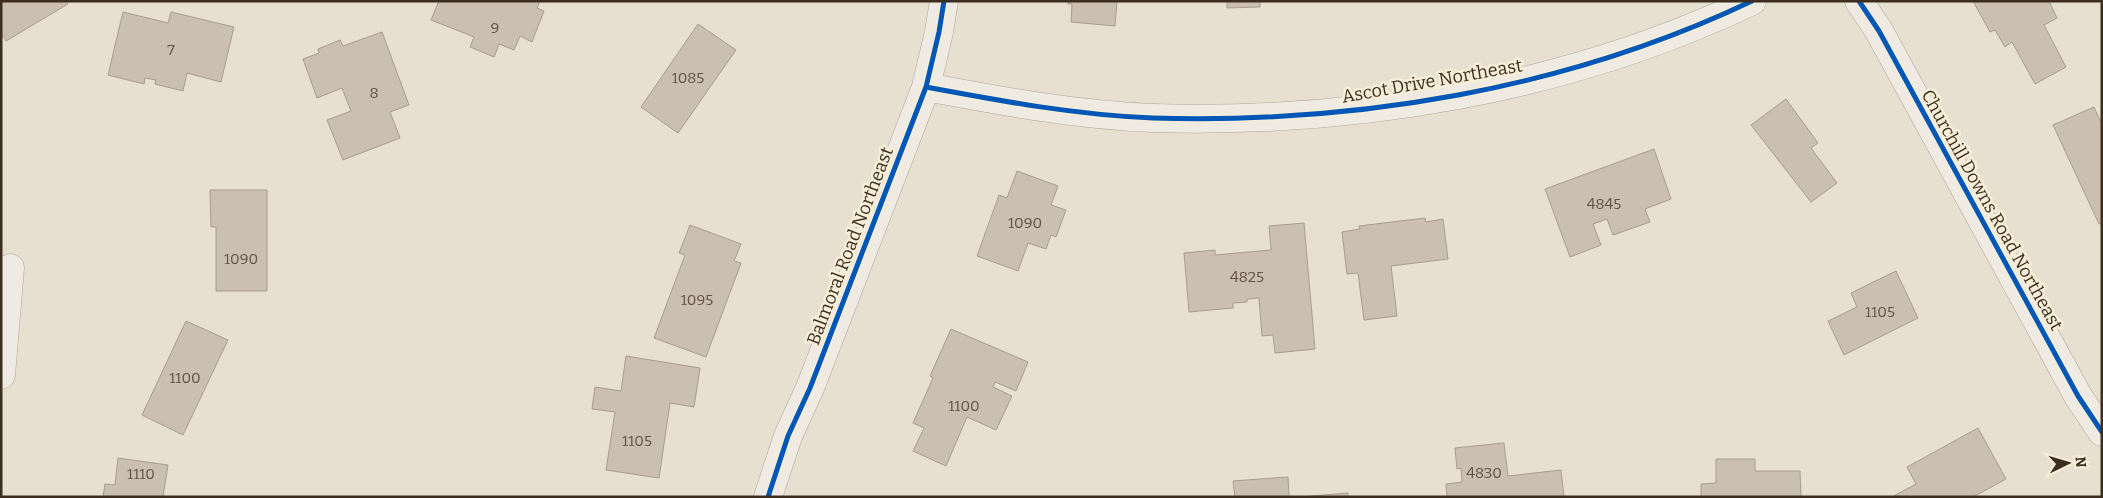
<svg xmlns="http://www.w3.org/2000/svg" width="2103" height="498" font-family="Bitter,serif">
<style>
.building{fill:#cbbfb2;stroke:#a89c90}
.lines{fill:none;stroke-linecap:round;stroke-linejoin:round}
.street-casing{stroke:#ada599;stroke-width:29}
.street{stroke:#efebe3;stroke-width:28}
.cycleway-casing{stroke:#f7eed8;stroke-width:8}
.cycleway{stroke:#0057b8;stroke-width:5}
.labels{text-anchor:middle;stroke-width:5;stroke-linejoin:round;paint-order:stroke}
.number-label{font-size:15px;fill:#605244}
.street-label{font-size:18px;fill:#3d2e20;stroke:#f7eed8}
</style>
<rect width="100%" height="100%" fill="#e7e0d1"/>
<path class="building" d="M1 1H66L68 4 6 41 3 36 1 37Z
M439 1H540L537 8 544 11 532 42 520 36 514 50 499 44 494 57 470 47 474 37 431 20Z
M1068 1H1117L1115 26 1071 22 1072 4H1068Z
M1227 1H1260V7L1227 8Z
M1973 1H2049L2057 18 2044 25 2066 67 2035 84 2012 42 2005 47 1995 30 1990 32Z
M123 12 168 23 171 12 234 27 221 82 187 73 183 91 155 84 156 80 145 78 144 84 108 75Z
M698 24 736 50 678 133 641 107Z
M382 32 409 105 390 112 400 138 343 160 327 120 351 111 342 88 317 98 303 59 319 53 318 49 340 40 343 46Z
M1786 99 1818 143 1811 148 1837 183 1811 202 1751 125Z
M2094 107 2102 125V223L2099 224 2053 125Z
M1654 149 1671 199 1645 209 1650 222 1613 235 1607 219 1593 224 1601 245 1570 257 1545 189Z
M1017 171 1058 186 1051 205 1066 210 1056 237 1051 235 1046 249 1028 243 1018 271 977 256 999 195 1007 198Z
M210 190H267V291H216V227H211Z
M1425 218 1426 222 1443 219 1448 259 1391 266 1397 316 1364 320 1358 273 1347 274 1342 232 1360 229 1359 226Z
M1304 223 1315 349 1275 353 1273 335 1262 336 1259 298 1247 299V302L1233 303V308L1189 312 1184 253 1215 250V255L1271 250 1269 226Z
M690 225 741 244 734 261 741 263 706 357 654 338 685 255 679 253Z
M1896 271 1918 318 1844 355 1828 321 1857 307 1851 293Z
M186 321 228 340 183 435 142 415Z
M951 329 1028 362 1016 391 995 382 993 387 1012 396 996 430 967 417 946 466 913 451 924 428 913 423 933 378 930 376Z
M626 356 700 368 694 407 670 403 659 478 606 470 615 412 592 409 595 387 621 391Z
M1978 428 2006 479 1973 497H1892L1916 484 1907 467Z
M1504 443 1508 476 1561 470 1564 497H1447L1446 484 1462 482 1461 468 1457 469 1455 448Z
M118 458 168 465 163 497H103L105 484 115 485Z
M1716 459H1755V471H1800L1801 497H1701V484L1716 483Z
M1288 477 1289 497H1235L1233 481Z
M1348 493V497H1300Z"/>
<g class="lines">
<g class="street-casing">
<path id="street" d="M1859 1 1879 31 2078 396 2102 432
M926 87C1001 101 1076 115 1153 118 1357 124 1567 89 1752 1
M1 375 10 268
M768 497 788 436 810 388 926 87 939 32 944 1"/>
</g>
<use href="#street" class="street"/>
<g class="cycleway-casing">
<path id="cycleway" d="M1859 1 1879 31 2078 396 2102 432
M926 87C1001 101 1076 115 1153 118 1357 124 1567 89 1752 1
M768 497 788 436 810 388 926 87 939 32 944 1"/>
</g>
<use href="#cycleway" class="cycleway"/>
</g>
<g class="labels">
<g class="number-label">
<text x="495" y="33">9</text>
<text x="171" y="55">7</text>
<text x="688" y="83">1085</text>
<text x="374" y="98">8</text>
<text x="1604" y="209">4845</text>
<text x="1025" y="228">1090</text>
<text x="241" y="264">1090</text>
<text x="1247" y="282">4825</text>
<text x="697" y="305">1095</text>
<text x="1880" y="317">1105</text>
<text x="185" y="383">1100</text>
<text x="964" y="411">1100</text>
<text x="637" y="446">1105</text>
<text x="1484" y="478">4830</text>
<text x="141" y="479">1110</text>
</g>
<g class="street-label">
<text transform="translate(1432 81) rotate(-10)" y="6">Ascot Drive Northeast</text>
<text transform="translate(1992 210) rotate(61)" y="6">Churchill Downs Road Northeast</text>
<text transform="translate(850 246) rotate(-69)" y="6">Balmoral Road Northeast</text>
</g>
</g>
<rect width="2103" height="498" fill="none" stroke="#3d2e20" stroke-width="5"/>
<g transform="translate(2068 463) rotate(85)" stroke="#f7eed8" stroke-width="4" paint-order="stroke">
<path d="M0-4L9 19L0 12L-9 19Z" fill="#3d2e20"/>
<text y="-8" font-size="14" font-weight="bold" text-anchor="middle" fill="#3d2e20">N</text>
</g>
</svg>
